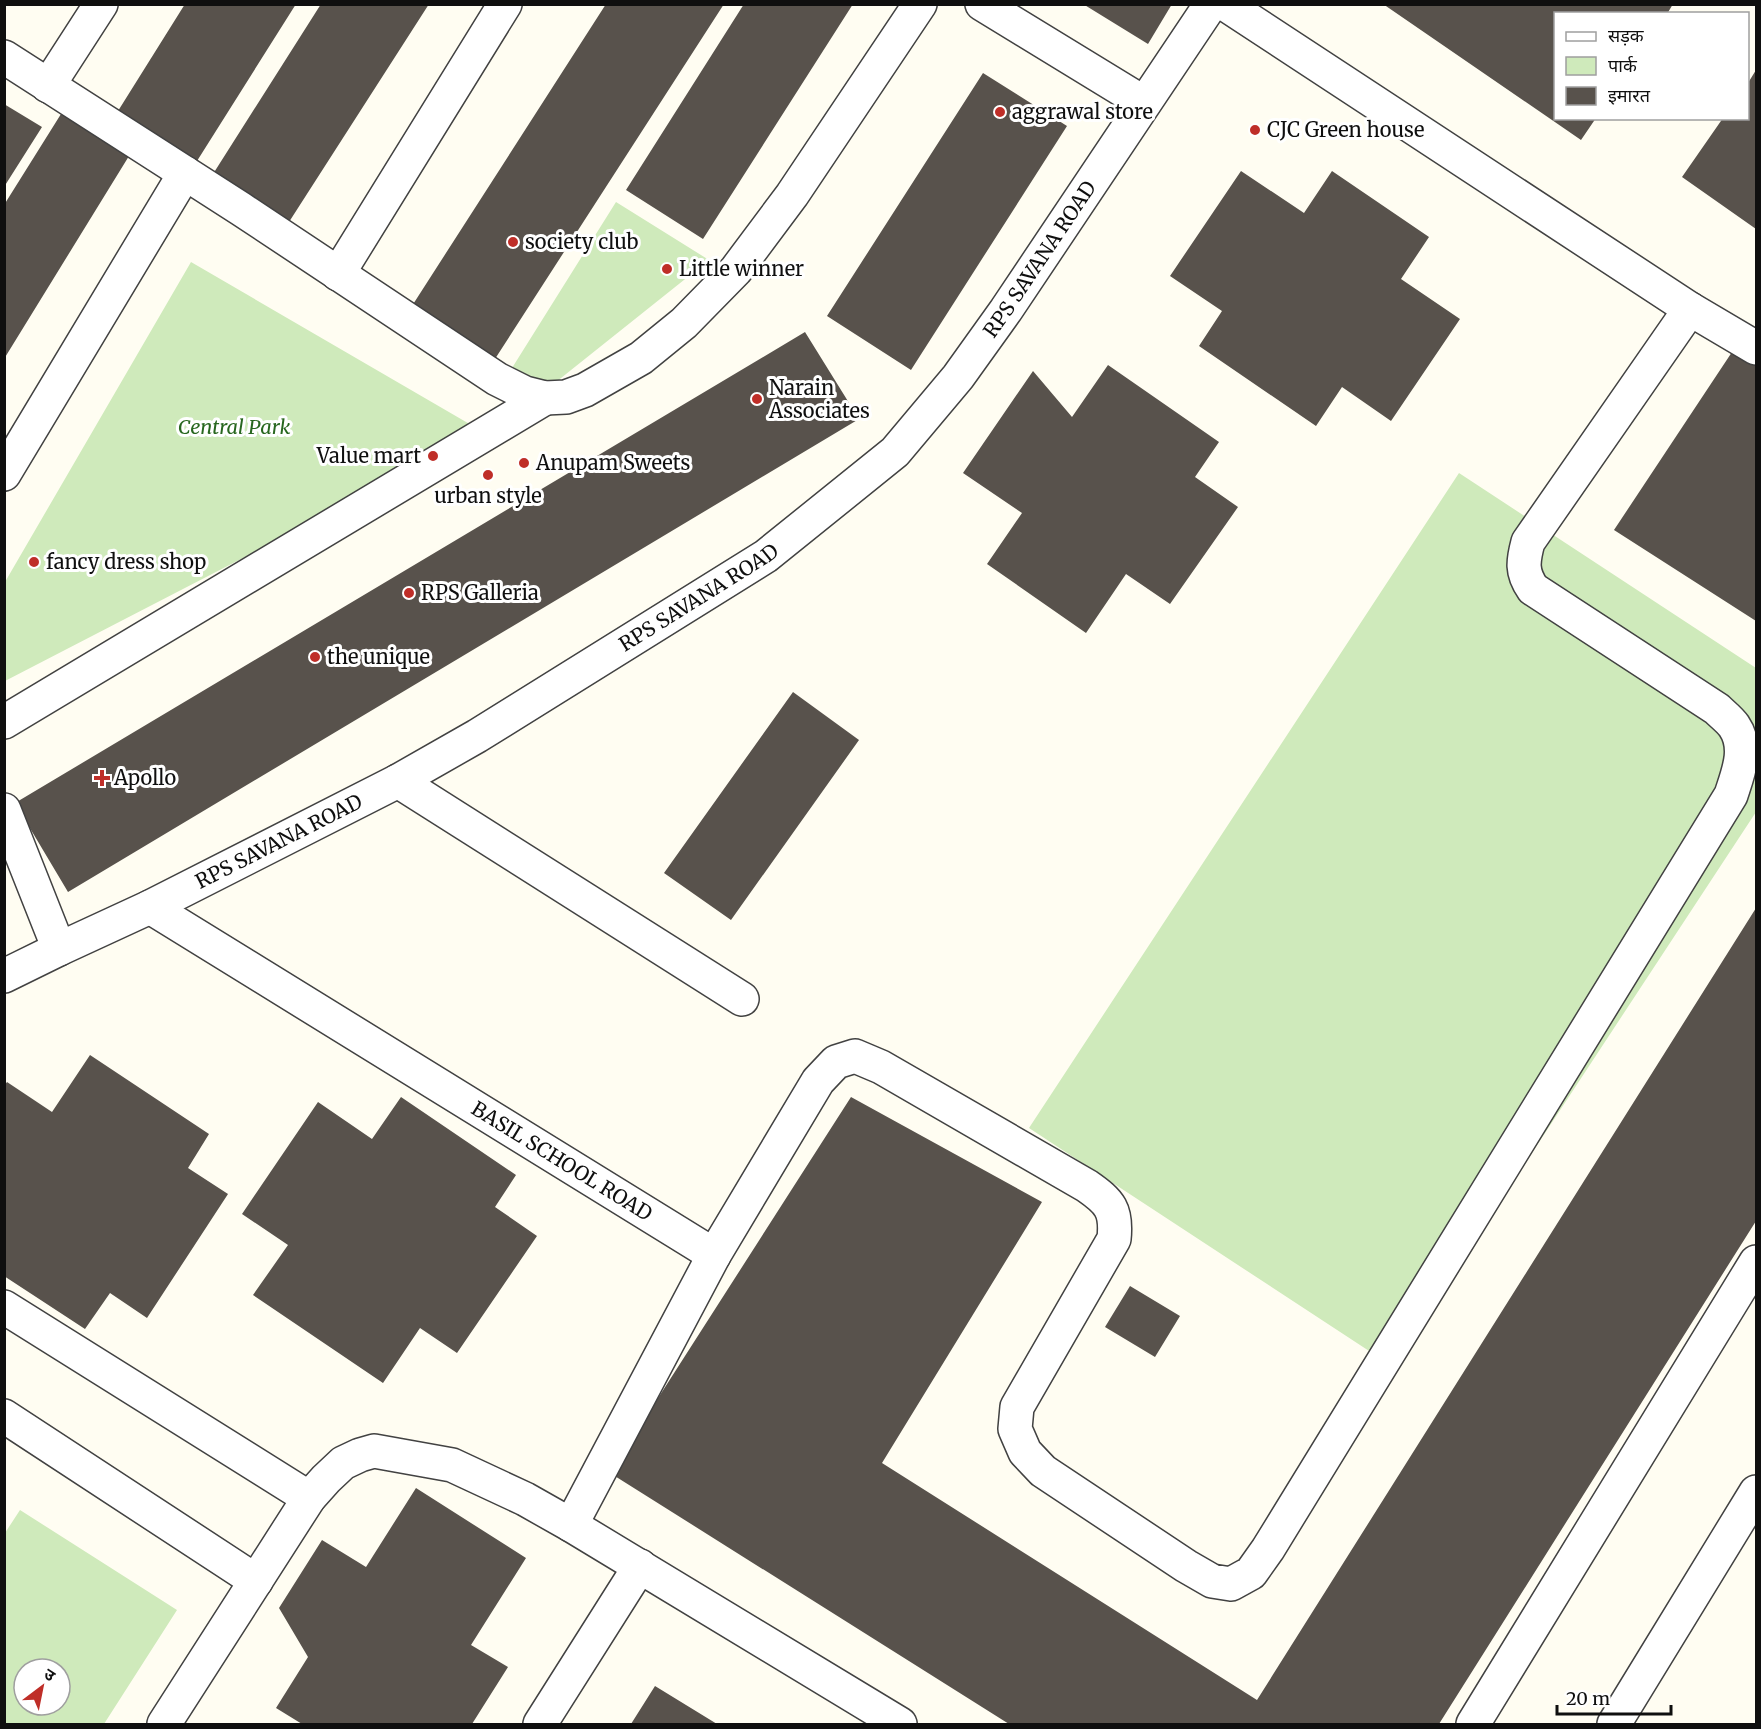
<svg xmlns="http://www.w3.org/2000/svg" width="1761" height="1729" font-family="Merriweather,'Noto Sans Devanagari',serif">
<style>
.green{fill:#cfeabb;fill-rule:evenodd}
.building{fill:#58524c}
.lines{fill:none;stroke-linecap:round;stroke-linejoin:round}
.minor-casing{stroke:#424242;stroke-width:36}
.minor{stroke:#fff;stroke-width:33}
.poi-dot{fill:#bf2e28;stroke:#fff;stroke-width:2}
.labels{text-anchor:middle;stroke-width:6;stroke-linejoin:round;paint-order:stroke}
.poi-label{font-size:20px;fill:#0f0f0f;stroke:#fff;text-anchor:start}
.street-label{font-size:20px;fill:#0f0f0f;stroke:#fff}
.park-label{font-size:20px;font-style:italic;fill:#28671f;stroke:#fff}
</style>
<rect width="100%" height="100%" fill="#fffdf2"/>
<path class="green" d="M616 202 709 260 546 390 512 368Z
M191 262 485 433 5 681V582Z
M1459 473 1756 668V812L1392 1366 1029 1128Z
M20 1510 177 1610 104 1724H5V1533ZM24 1669H60V1705H24Z"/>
<path class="building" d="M185 4H296L197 161 118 111Z
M321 4H429L289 222 213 174Z
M606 4H724L493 362 410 309Z
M744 4H853L703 239 626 190Z
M1083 4H1172L1148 44Z
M1383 4H1673L1667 14H1556V118H1596L1581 140Z
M1756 70V229L1682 177 1723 118H1748V83Z
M983 73 1067 126 911 370 827 316Z
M4 104 42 127 4 187Z
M61 114 129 156 4 359V205Z
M1241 171 1304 213 1332 171 1429 237 1401 279 1460 319 1391 421 1342 387 1316 426 1199 346 1222 311 1170 276Z
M805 332 859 419 68 892 15 803Z
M1736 346 1756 359V621L1614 530Z
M1108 365 1219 442 1195 477 1238 507 1170 604 1126 574 1086 633 987 564 1022 513 963 473 1033 371 1072 417Z
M793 692 859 740 731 920 664 873Z
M1756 908V1221L1439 1724H1009L610 1473 851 1097 1042 1202 882 1463 1257 1700Z
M90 1055 209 1134 188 1168 228 1194 147 1318 110 1293 85 1329 4 1276V1086L7 1082 52 1112Z
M401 1097 516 1175 495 1207 537 1236 457 1353 420 1328 383 1383 253 1295 288 1245 242 1214 318 1102 372 1139Z
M1130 1286 1180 1316 1155 1357 1105 1327Z
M416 1488 526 1558 471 1645 508 1667 472 1724H302L276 1708 308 1657 279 1608 322 1540 366 1567Z
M655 1686 717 1724H631Z"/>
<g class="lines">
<g class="minor-casing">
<g id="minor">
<path d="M982 4 1144 103"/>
<path d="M1225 4 1690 309 1756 348"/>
<path d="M4 57 241 209 497 379 525 393 545 398 566 397 585 390 641 358 684 323 736 270 792 195 920 4"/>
<path d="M48 86 101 4"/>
<path d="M338 274 505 4"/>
<path d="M4 474 185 173"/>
<path d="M4 722 545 398"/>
<path d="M398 781 742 999"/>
<path d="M4 810 59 949"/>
<path id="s1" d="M150 907 714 1255 571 1525"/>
<path id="s2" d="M4 976 59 949 150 907 398 781 477 736 766 556 895 452 958 377 1006 310 1211 4"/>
<path d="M714 1255 818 1081 836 1062 855 1056 881 1067 1087 1186C1110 1202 1117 1210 1114 1239L1017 1407 1015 1429 1025 1452 1043 1471 1186 1566 1212 1581 1231 1584 1251 1573 1268 1549 1731 795C1738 773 1749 748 1734 726 1730 720 1722 714 1717 709L1533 589C1521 572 1523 561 1528 542L1690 309"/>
<path d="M4 1307 309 1498"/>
<path d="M4 1416 256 1581"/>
<path d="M164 1724 309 1498 326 1479 343 1463 360 1455 374 1451 452 1465 525 1499 571 1525 900 1724"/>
<path d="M540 1724 640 1566"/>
<path d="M1473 1724 1756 1262"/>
<path d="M1614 1724 1756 1492"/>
</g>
</g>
<use href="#minor" class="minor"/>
</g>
<g class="poi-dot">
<circle cx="1000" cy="112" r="6"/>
<circle cx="1255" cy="130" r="6"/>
<circle cx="513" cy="242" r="6"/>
<circle cx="667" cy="269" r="6"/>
<circle cx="757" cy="399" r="6"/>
<circle cx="433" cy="456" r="6"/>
<circle cx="524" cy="463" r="6"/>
<circle cx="488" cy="475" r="6"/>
<circle cx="34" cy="562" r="6"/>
<circle cx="409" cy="593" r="6"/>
<circle cx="315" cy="657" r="6"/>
<path d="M99 769h6v6h6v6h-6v6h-6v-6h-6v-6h6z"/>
</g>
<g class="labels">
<g class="poi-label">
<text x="1012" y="119">aggrawal store</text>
<text x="1267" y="137">CJC Green house</text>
<text x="525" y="249">society club</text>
<text x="679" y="276">Little winner</text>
<text x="769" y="395">Narain<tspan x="769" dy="23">Associates</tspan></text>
<text x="421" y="463" text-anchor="end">Value mart</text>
<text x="536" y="470">Anupam Sweets</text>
<text x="488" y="503" text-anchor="middle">urban style</text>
<text x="46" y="569">fancy dress shop</text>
<text x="421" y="600">RPS Galleria</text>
<text x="327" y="664">the unique</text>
<text x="114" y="785">Apollo</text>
</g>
<g class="street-label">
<text dy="7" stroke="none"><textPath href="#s2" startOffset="1278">RPS SAVANA ROAD</textPath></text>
<text dy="7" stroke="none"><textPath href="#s2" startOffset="792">RPS SAVANA ROAD</textPath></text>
<text dy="7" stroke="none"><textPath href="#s2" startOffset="306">RPS SAVANA ROAD</textPath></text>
<text dy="7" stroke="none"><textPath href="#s1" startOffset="484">BASIL SCHOOL ROAD</textPath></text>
</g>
<g class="park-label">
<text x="234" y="434">Central Park</text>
</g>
</g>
<rect width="1761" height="1729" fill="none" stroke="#0f0f0f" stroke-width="12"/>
<rect x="1554" y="12" width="195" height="108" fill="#ffffff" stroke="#9f9f9f" stroke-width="1.5"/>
<rect x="1566" y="32" width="30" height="9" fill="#ffffff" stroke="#9f9f9f" stroke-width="1.5"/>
<text x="1608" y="42" font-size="18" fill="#0f0f0f">सड़क</text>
<rect x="1566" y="57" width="30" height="18" fill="#cfeabb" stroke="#9f9f9f" stroke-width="1.5"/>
<text x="1608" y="72" font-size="18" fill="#0f0f0f">पार्क</text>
<rect x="1566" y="87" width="30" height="18" fill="#58524c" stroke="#9f9f9f" stroke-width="1.5"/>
<text x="1608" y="102" font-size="18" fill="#0f0f0f">इमारत</text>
<g transform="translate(42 1687) rotate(32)"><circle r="28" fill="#ffffff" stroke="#9f9f9f" stroke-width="1.5"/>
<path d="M0-4.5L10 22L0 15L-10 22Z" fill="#bf2e28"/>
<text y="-9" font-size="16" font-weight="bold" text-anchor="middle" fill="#0f0f0f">उ</text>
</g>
<path d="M1557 1705v9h114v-9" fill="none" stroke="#0f0f0f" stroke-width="3"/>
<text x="1566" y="1705" font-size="18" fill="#0f0f0f" stroke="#ffffff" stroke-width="4.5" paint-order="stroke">20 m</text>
</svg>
